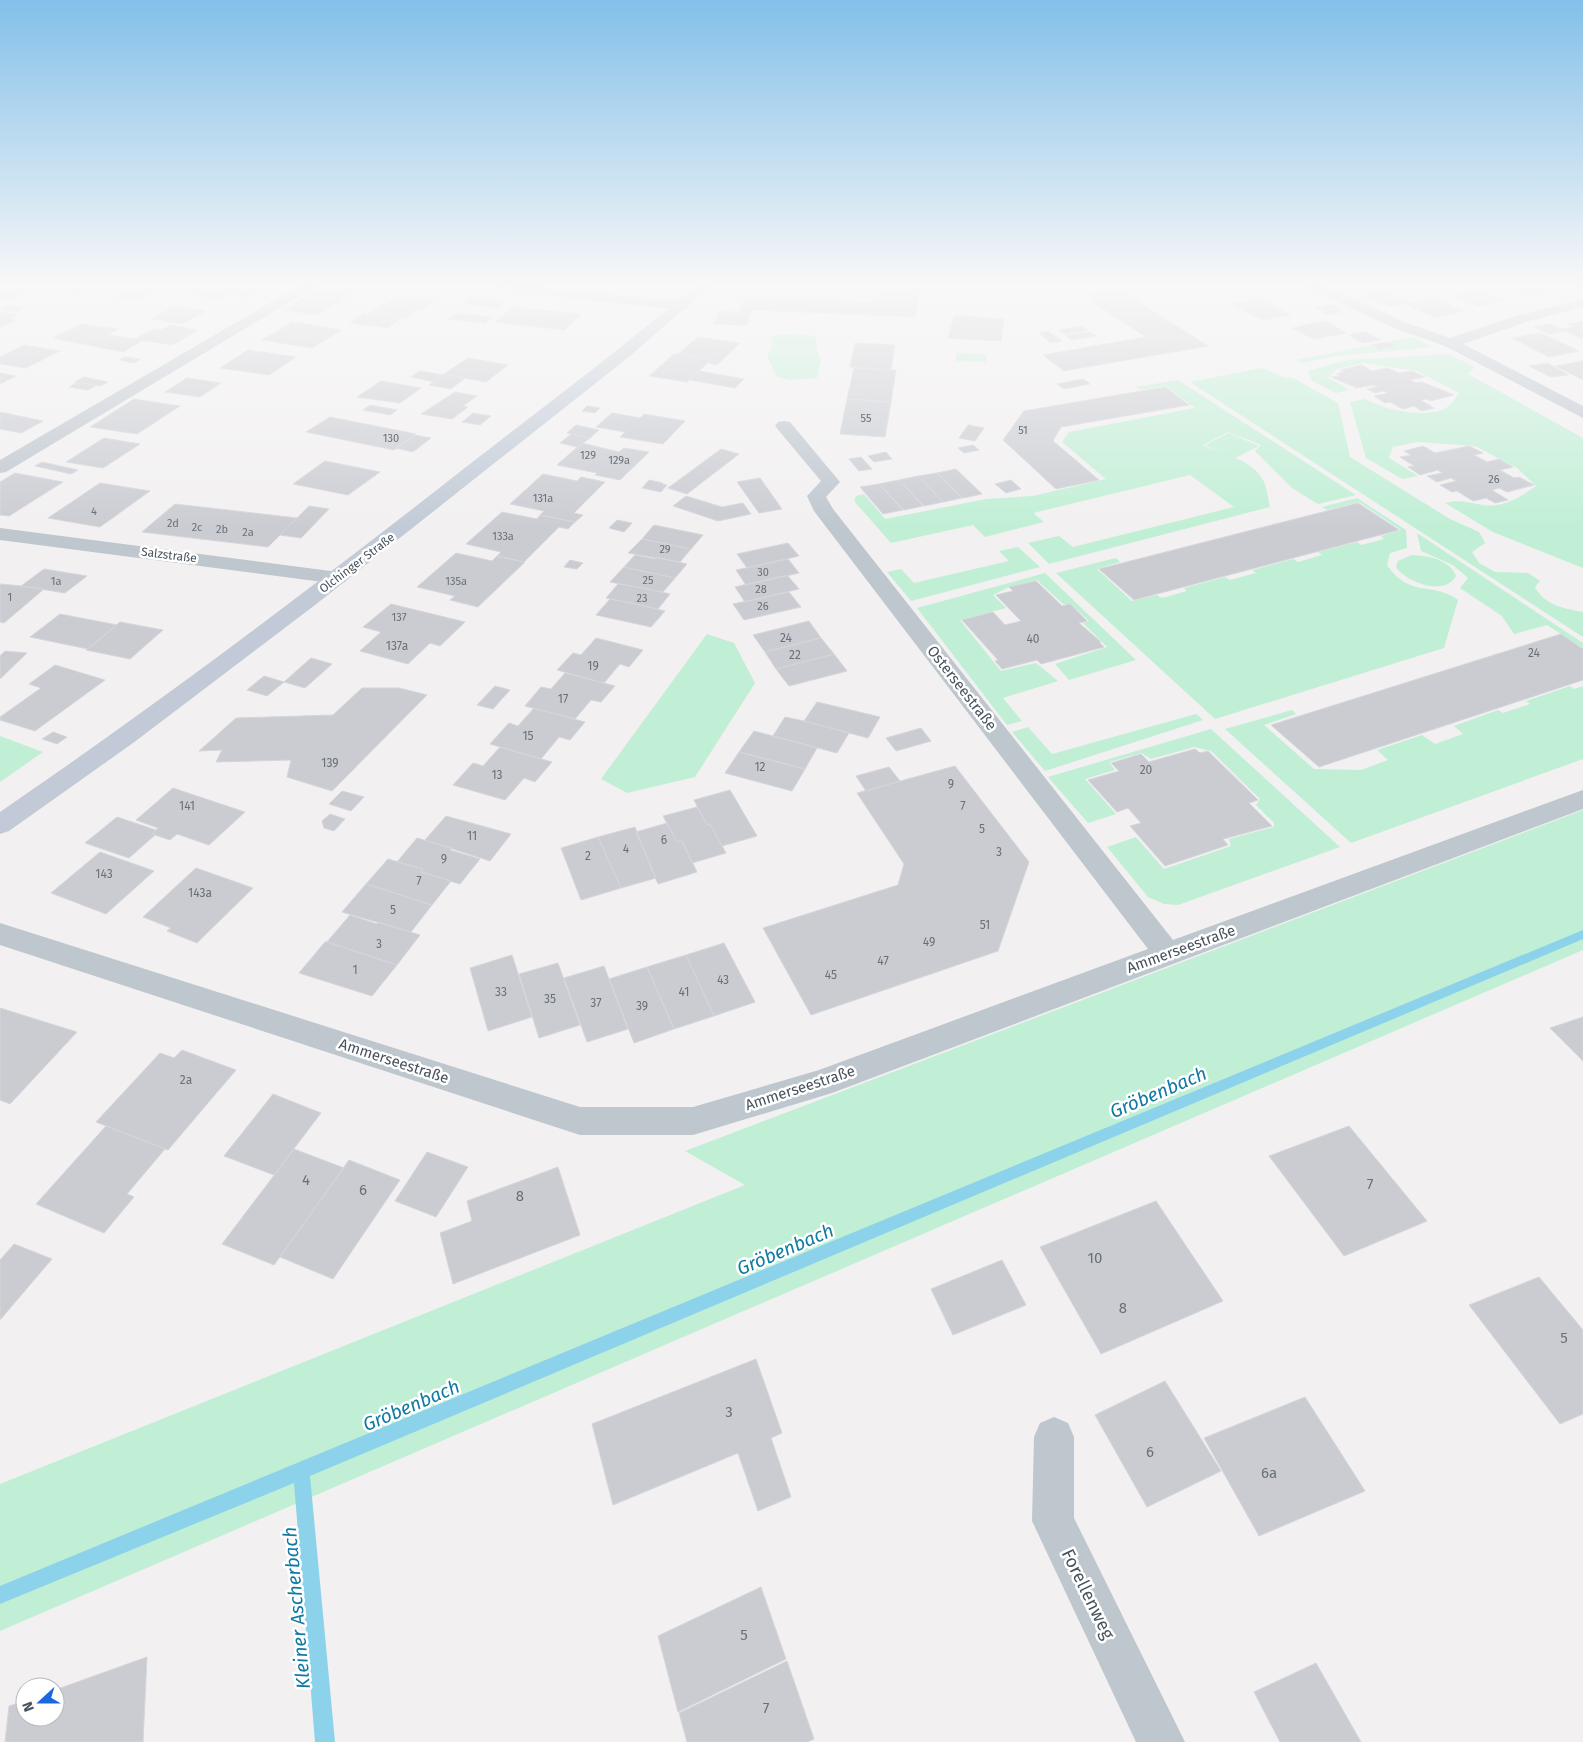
<svg xmlns="http://www.w3.org/2000/svg" width="1583" height="1742" font-family="'Fira Sans',sans-serif">
<style>
.green{fill:#c0efd5}
.lines{fill:none;stroke-linecap:round;stroke-linejoin:round}
.stream{fill:#8dd2eb;fill-rule:evenodd}
.building{fill:#caccd2;stroke:#d4d6db}
.minor{fill:#bec6ce;fill-rule:evenodd}
.secondary{fill:#c1cad6;fill-rule:evenodd}
.labels{text-anchor:middle;stroke-width:5;stroke-linejoin:round;paint-order:stroke}
.far-number-label{font-size:11px;fill:#68707a}
.far-street-label{font-size:12px;fill:#48525d;stroke:#fff}
.number-label{font-size:12px;fill:#68707a}
.street-label{font-size:15px;fill:#48525d;stroke:#fff}
.near-number-label{font-size:15px;fill:#68707a}
.near-street-label{font-size:18px;fill:#48525d;stroke:#fff}
.near-water-label{font-size:19px;font-style:italic;fill:#0f7aa2;stroke:#fff}
</style>
<rect width="100%" height="100%" fill="#f2f0f0"/>
<path class="green" d="M796 334 816 336 817 350 821 361 817 378 791 380 777 377 767 356 771 350 773 341 770 338 775 335Z
M1413 337 1434 347 1336 356 1303 363 1296 360Z
M956 353 986 354V362L956 361Z
M1449 354 1475 367 1468 374 1583 438V568L1493 532 1445 503C1467 497 1478 508 1497 505 1512 503 1524 494 1536 486L1517 468 1475 446 1417 442 1393 447 1389 458 1418 476 1402 479 1366 458 1350 402 1365 399C1384 410 1425 419 1446 408 1451 405 1456 397 1459 393L1417 371 1364 363 1337 369 1328 378 1350 390 1336 393 1311 380 1308 371 1347 360Z
M1262 368 1283 377 1293 378 1338 403 1350 457 1450 519 1479 532 1485 543 1472 552 1479 563 1495 572 1528 573 1540 581 1535 587C1544 605 1565 609 1583 612V637L1190 382Z
M1178 380 1356 495 1318 504 1292 488 1255 451 1261 445 1228 432 1203 445C1222 454 1252 459 1263 480 1267 487 1268 499 1270 507L1049 564 1028 543 1059 536 1073 547 1234 507 1190 475 1033 513 1044 522 985 537 973 525 891 543 854 501 856 496 864 494 885 519 986 499 1033 496 1106 479 1062 442 1069 432 1195 408 1165 386 1141 390 1136 387Z
M1229 433 1259 446 1235 458 1205 445Z
M1357 498 1406 530 1407 548 1390 553 1387 565C1410 599 1433 581 1458 600L1444 648 1215 719 1056 573 1116 558 1120 562 1097 569 1132 601 1157 595 1162 598 1187 591 1184 588 1225 577 1230 580 1256 573 1252 570 1293 559 1298 562 1322 555 1318 552 1357 542 1361 545 1384 539 1381 536 1401 530 1359 502 1327 510 1322 507Z
M1417 533 1583 643V648L1547 625 1514 634 1502 616 1460 588 1468 578 1453 565 1421 551Z
M1018 547 1040 567 911 601 887 572 901 569 914 583 1009 561 999 551Z
M1412 555C1429 556 1449 559 1456 576 1445 597 1406 582 1396 567L1398 561Z
M1045 573 1136 660 1069 680 1055 664 1107 647 1083 623 1089 621 1070 604H1063L1037 580 1009 587 993 595 1006 608 960 620 1001 671 1036 663 1058 681 1003 698 1022 721 1007 725 917 608Z
M707 634 734 643 755 683 695 777 627 793 601 779Z
M1570 686 1574 689 1583 686V759L1351 843 1225 729 1292 710 1296 714 1264 725 1314 769 1361 770 1388 760 1377 750 1422 735 1435 744 1463 734 1454 726 1498 710 1503 713 1530 704 1526 701Z
M1196 714 1203 720 1045 771 1012 732 1028 727 1052 754Z
M1211 729 1340 847 1178 905 1164 904 1148 897 1107 847 1136 837 1164 869 1231 846 1229 839 1274 827V823L1256 805 1260 799 1211 751 1194 747 1151 759 1141 753 1109 762 1115 770 1085 779 1116 814 1088 823 1048 777Z
M0 736 43 752 0 782Z
M1583 810V950L0 1631V1484L745 1185 685 1151Z"/>
<g class="lines">
<path class="stream" d="M1583 930V939L310 1476 335 1742H315L294 1483 0 1604V1586Z"/>
</g>
<path class="building" d="M0 286 30 290 11 299 0 297Z
M57 286H96L80 293 50 289Z
M135 286H193L185 292 156 290 137 300 114 297Z
M193 286H215L204 292 186 291Z
M215 286H256L264 287 246 297 227 295 220 299 196 296Z
M324 286 358 290 317 315 284 310Z
M882 286H919L916 317 752 310 751 313 739 312 745 296 871 302 879 299Z
M1248 286H1271L1278 289 1260 292Z
M1362 286H1398L1374 291Z
M1507 286H1558L1564 288 1532 296Z
M1119 289 1128 295 1098 300 1090 294Z
M1381 290 1411 302 1392 307 1362 295Z
M1478 290 1504 300 1479 307 1454 296Z
M1128 295 1208 346 1064 371 1043 355 1146 337 1091 301Z
M399 296 435 300 422 310 385 305Z
M470 298 505 302 498 308 463 304Z
M1433 298 1464 311 1436 318 1405 304Z
M1260 299 1291 315 1262 320 1231 304Z
M382 304 385 305 418 309 405 319 368 314Z
M1331 304 1338 308 1324 311 1316 307Z
M6 306 23 308 16 312 0 309Z
M174 306 206 311 183 324 151 319Z
M513 307 581 314 565 330 495 322Z
M1336 308 1342 312 1328 315 1321 312Z
M719 311 739 312 751 313 747 325 714 324Z
M0 312 18 315 10 319 17 320 0 328Z
M364 313 368 314 401 318 388 328 350 323Z
M456 313 492 317 485 323 448 319Z
M954 315 1004 319 1001 341 948 338Z
M1325 321 1346 333 1313 339 1292 328Z
M1583 321V331L1568 324Z
M292 322 341 330 312 348 262 340Z
M81 324 118 329 107 335 143 340 123 352 53 338Z
M1550 324 1561 329 1565 331 1549 334 1534 327Z
M170 325 198 330 190 335 161 330Z
M1082 326 1088 330 1064 334 1059 330Z
M1573 327 1583 331V339L1561 329Z
M154 329 161 330 190 335 172 345 135 339Z
M1048 331 1062 341 1051 343 1039 333Z
M1090 332 1096 336 1071 340 1066 335Z
M1366 332 1381 340 1363 343 1348 335Z
M1541 333 1579 351 1549 357 1512 338Z
M698 337 740 343 717 365 708 363 711 360 678 354Z
M1388 342 1396 346 1380 349 1372 345Z
M855 343 895 345 891 370 850 367Z
M24 345 60 351 26 368 0 364V357Z
M248 350 296 357 269 375 220 368Z
M674 354H678L711 360 687 382 649 376Z
M125 357 141 359 134 363 119 360Z
M468 358 508 365 486 382 444 374Z
M1583 361V380L1555 366Z
M1547 363 1569 375 1551 377 1529 366Z
M1362 365 1372 371 1388 368 1399 373 1412 371 1425 377 1410 380 1416 383 1422 382 1454 395 1430 401 1427 399 1421 400 1434 408 1422 411 1414 406 1403 409 1390 402 1385 403 1374 396 1388 393 1384 391 1375 393 1367 389 1377 387 1373 385 1357 388 1331 377 1340 376 1336 374 1344 372 1340 370Z
M854 368 896 370 891 402 847 399Z
M420 371 443 375 434 382 411 377Z
M699 371 744 379 735 388 690 380Z
M0 373 16 376 0 384Z
M444 374 465 378 451 389 429 385Z
M84 377 108 382 100 386 75 382Z
M187 378 221 383 200 397 165 392Z
M1083 379 1090 384 1064 389 1057 384Z
M381 381 421 388 400 403 357 397Z
M78 382 97 385 88 390 69 387Z
M1165 387 1189 405 1061 427 1053 441 1099 480 1056 489 1003 440 1024 411Z
M455 392 477 396 463 406 468 407 452 419 421 414Z
M134 399 180 406 137 434 90 427Z
M847 399 891 402 885 437 840 434Z
M370 405 397 410 390 415 363 410Z
M587 406 600 408 595 413 582 411Z
M0 412 43 421 21 433 0 429Z
M473 413 491 416 480 425 462 422Z
M612 413 640 418 644 414 685 421 663 444 620 437 625 432 596 427Z
M330 417 416 434 394 450 306 432Z
M576 425 599 430 590 438 567 433Z
M968 425 984 428 975 441 959 438Z
M571 434 590 438 577 447 560 443Z
M415 435 431 438 413 452 396 448Z
M104 438 140 444 103 468 66 462Z
M582 443 619 452 624 448 649 452 620 480 595 475 597 473 557 465Z
M973 445 979 450 964 453 958 448Z
M1423 446 1435 453 1469 446 1483 453 1474 455 1487 462 1499 459 1513 467 1500 470 1514 478 1519 477 1534 485 1507 492 1499 488 1492 490 1508 500 1495 503 1486 498 1473 501 1457 491 1452 492 1440 485 1456 481 1451 478 1437 482 1427 476 1442 473 1438 470 1420 475 1408 467 1414 466 1400 457 1411 455 1404 451Z
M721 449 739 454 687 494 668 488Z
M886 452 892 459 874 462 868 456Z
M861 457 872 469 859 471 849 459Z
M325 461 380 472 348 495 293 484Z
M42 462 78 470 71 474 35 466Z
M956 469 982 494 963 498 937 473Z
M15 473 63 482 9 516 0 515V482Z
M937 473 962 498 943 502 918 476Z
M543 474 577 481 581 477 605 482 574 513 583 515 575 522 540 515 544 511 510 504Z
M918 476 943 502 924 506 899 480Z
M760 478 782 509 759 513 737 482Z
M649 480 663 483 662 484 667 485 661 492 642 488Z
M899 480 923 506 904 510 879 484Z
M1011 480 1021 489 1006 493 995 484Z
M100 483 150 491 100 527 48 518Z
M879 484 903 510 883 514 860 487Z
M686 496 722 507 743 503 751 514 718 521 673 506Z
M1358 503 1399 530 1134 600 1099 569Z
M175 504 297 518 268 547 142 532Z
M309 506 329 509 301 538 280 535Z
M502 512 537 519 540 515 575 522 568 529 559 527 524 562 497 556 501 552 466 544Z
M617 520 632 523 624 532 609 528Z
M654 525 703 535 691 549 642 539Z
M642 539 691 549 680 562 628 553Z
M788 543 799 556 747 568 737 554Z
M456 553 492 561 497 556 525 562 478 607 450 600 455 596 417 587Z
M635 555 655 559 656 557 687 564 675 578 624 567Z
M788 559 799 573 746 585 736 570Z
M570 560 583 563 577 569 564 567Z
M624 567 675 578 663 592 610 582Z
M44 569 87 576 65 593 21 586Z
M787 575 799 589 745 602 735 587Z
M1036 581 1062 606 1070 604 1087 621 1079 623 1101 642H1099L1104 647 1041 664 1037 660 1002 669 995 661 998 660 962 620 993 612 1005 625 1021 621 996 595 1013 591 1009 587Z
M0 584 21 586 44 589 4 623 0 622Z
M618 584 638 587 670 594 658 609 606 598Z
M789 592 801 607 744 620 733 604Z
M610 599 632 603 665 611 651 627 596 615Z
M391 604 465 622 440 646 430 643 408 664 360 651 381 632 363 627Z
M60 614 117 625 88 649 30 637Z
M809 621 821 638 765 652 753 635Z
M120 622 163 630 130 659 86 650Z
M1561 634 1583 649V680L1319 767 1271 725Z
M596 638 643 650 629 667 620 664 604 683 557 670 573 653 581 655Z
M821 638 834 654 776 669 765 652Z
M5 651 27 653 0 679V656Z
M834 654 847 671 789 686 776 669Z
M311 658 332 664 305 688 284 682Z
M55 665 105 680 35 731 0 720V717L41 688 29 684Z
M565 673 615 686 601 702 591 700 575 719 525 706 541 687 551 689Z
M264 676 284 682 267 696 247 690Z
M495 686 510 690 493 709 477 705Z
M362 688H399L427 695 332 791 287 777 291 760 216 762 222 750 199 751 236 718 333 715Z
M817 702 880 717 868 738 804 721Z
M534 708 585 722 570 740 559 737 541 759 490 744 509 723 518 726Z
M785 717 804 721 849 733 837 753 773 736Z
M921 728 931 741 896 751 886 738Z
M754 731 773 736 817 748 805 769 739 752Z
M53 732 67 737 57 744 42 739Z
M500 747 552 762 535 782 524 778 505 800 453 785 473 763 483 766Z
M1195 749 1200 753 1208 751 1258 800 1249 803 1272 826 1223 839 1228 845 1165 866 1130 826 1141 823 1128 808 1117 812 1088 780 1119 771 1111 763 1141 754 1149 762Z
M739 752 805 769 792 791 725 773Z
M955 766 1029 862 998 951 811 1015 763 928 898 885 904 864 857 793Z
M889 767 900 781 866 791 856 776Z
M173 788 245 812 209 845 177 834 170 840 152 834 158 828 136 820Z
M730 790 757 836 722 846 710 824 707 825 694 800Z
M342 791 364 797 351 811 329 804Z
M697 807 707 825 710 824 726 853 692 863 682 841 677 842 663 816Z
M330 814 345 819 334 831 324 828 322 821Z
M446 816 511 834 490 861 425 840Z
M117 817 156 830 152 834 155 835 129 858 85 843Z
M667 823 677 842 682 841 697 872 658 884 636 832Z
M635 827 656 878 621 888 598 837Z
M598 837 621 888 581 900 561 848Z
M417 838 452 848 450 850 480 859 460 884 421 872 423 869 397 862Z
M100 852 154 871 106 914 51 893Z
M388 859 423 869 421 872 451 881 432 905 366 884Z
M196 868 253 888 197 943 167 931 171 928 143 917Z
M366 884 432 905 411 932 342 912Z
M350 915 377 924 379 922 420 935 397 965 327 942Z
M325 942H327L397 965 372 996 299 973Z
M724 943 755 1002 714 1016 686 955Z
M512 955 532 1017 488 1031 470 968Z
M686 955 714 1016 674 1029 647 967Z
M558 963 580 1025 539 1038 519 974Z
M604 966 628 1029 587 1042 564 978Z
M647 967 674 1029 634 1043 609 979Z
M0 1008 77 1032 10 1104 0 1100Z
M1583 1017V1061L1550 1028Z
M182 1050 236 1070 168 1150 96 1122 160 1053 174 1058Z
M273 1094 321 1113 274 1175 224 1156Z
M106 1126 165 1149 127 1194 134 1197 104 1233 36 1204Z
M1349 1126 1427 1221 1344 1256 1269 1156Z
M294 1149 344 1168 274 1265 222 1244Z
M427 1152 468 1167 436 1217 395 1201Z
M349 1160 400 1180 333 1279 280 1257Z
M558 1167 580 1235 453 1284 440 1233 472 1221 467 1201Z
M1156 1201 1223 1301 1101 1354 1040 1247Z
M14 1244 52 1259 0 1320V1260Z
M1002 1260 1026 1305 953 1335 931 1289Z
M1539 1277 1583 1330V1414L1560 1424 1469 1305Z
M756 1359 782 1433 771 1438 791 1497 758 1511 738 1453 613 1505 592 1424Z
M1165 1381 1221 1471 1147 1507 1095 1415Z
M1305 1397 1365 1491 1259 1536 1204 1438Z
M761 1587 786 1659 678 1712 658 1636Z
M147 1657 143 1742H5L9 1706 25 1701V1717H55V1690Z
M787 1661 814 1739 807 1742H687L679 1713Z
M1316 1663 1361 1742H1280L1254 1692Z"/>
<g class="lines">
<path class="minor" d="M299 286H316L6 472 0 473V460Z
M493 286H536L681 302 686 303 688 306 686 309 681 310 500 290Z
M1307 286H1325L1409 324 1450 338 1516 316 1583 299V307L1526 322 1463 344 1583 406V418L1445 346 1399 330 1309 289Z
M784 421 790 422 840 482 826 497 833 509 1173 940 1583 790V809L832 1093 693 1135H580L0 945V923L580 1107H693L819 1070 1148 949 814 511 807 496 821 481 775 426 778 422Z
M0 528 338 572 345 574 348 578 345 582 338 584 0 540Z
M1054 1417 1068 1423 1074 1437V1518L1185 1742H1136L1032 1521 1034 1437 1040 1423Z"/>
<path class="secondary" d="M695 286H710L630 356 315 605 133 743 9 831 0 834V812C164 700 322 580 479 457 551 401 625 346 695 286Z"/>
</g>
<linearGradient id="sky" x2="0" y2="1"><stop stop-color="#83c0e9"/><stop offset="0.54" stop-color="#f9f8f8"/><stop offset="1" stop-color="#f9f8f8" stop-opacity="0"/></linearGradient>
<rect width="1583" height="530" fill="url(#sky)"/>
<g class="labels">
<g class="far-number-label">
<text x="866" y="422">55</text>
<text x="1023" y="434">51</text>
<text x="391" y="442">130</text>
<text x="588" y="459">129</text>
<text x="619" y="464">129a</text>
<text x="1494" y="483">26</text>
<text x="543" y="502">131a</text>
<text x="94" y="515">4</text>
<text x="173" y="527">2d</text>
<text x="197" y="531">2c</text>
<text x="222" y="533">2b</text>
<text x="248" y="536">2a</text>
<text x="503" y="540">133a</text>
<text x="665" y="553">29</text>
<text x="763" y="576">30</text>
<text x="648" y="584">25</text>
<text x="56" y="585">1a</text>
<text x="456" y="585">135a</text>
<text x="761" y="593">28</text>
<text x="10" y="601">1</text>
<text x="642" y="602">23</text>
<text x="763" y="610">26</text>
<text x="399" y="621">137</text>
</g>
<g class="far-street-label">
<text transform="translate(169 555) rotate(7)" y="4">Salzstraße</text>
<text transform="translate(357 563) rotate(-37)" y="4">Olchinger Straße</text>
</g>
<g class="number-label">
<text x="786" y="642">24</text>
<text x="1033" y="643">40</text>
<text x="397" y="650">137a</text>
<text x="1534" y="657">24</text>
<text x="795" y="659">22</text>
<text x="593" y="670">19</text>
<text x="563" y="703">17</text>
<text x="528" y="740">15</text>
<text x="330" y="767">139</text>
<text x="760" y="771">12</text>
<text x="1146" y="774">20</text>
<text x="497" y="779">13</text>
<text x="951" y="788">9</text>
<text x="187" y="810">141</text>
<text x="963" y="810">7</text>
<text x="982" y="833">5</text>
<text x="472" y="840">11</text>
<text x="664" y="844">6</text>
<text x="626" y="853">4</text>
<text x="999" y="856">3</text>
<text x="588" y="860">2</text>
<text x="444" y="863">9</text>
<text x="104" y="878">143</text>
<text x="419" y="885">7</text>
<text x="200" y="897">143a</text>
<text x="393" y="914">5</text>
<text x="985" y="929">51</text>
<text x="929" y="946">49</text>
<text x="379" y="948">3</text>
<text x="883" y="965">47</text>
<text x="355" y="974">1</text>
<text x="831" y="979">45</text>
<text x="723" y="984">43</text>
<text x="501" y="996">33</text>
<text x="684" y="996">41</text>
<text x="550" y="1003">35</text>
<text x="596" y="1007">37</text>
<text x="642" y="1010">39</text>
<text x="186" y="1084">2a</text>
</g>
<g class="street-label">
<text transform="translate(962 688) rotate(52)" y="5">Osterseestraße</text>
<text transform="translate(1181 949) rotate(-20)" y="5">Ammerseestraße</text>
<text transform="translate(394 1061) rotate(18)" y="5">Ammerseestraße</text>
<text transform="translate(800 1088) rotate(-18)" y="5">Ammerseestraße</text>
</g>
<g class="near-number-label">
<text x="306" y="1185">4</text>
<text x="1370" y="1189">7</text>
<text x="363" y="1195">6</text>
<text x="520" y="1201">8</text>
<text x="1095" y="1263">10</text>
<text x="1123" y="1313">8</text>
<text x="1564" y="1343">5</text>
<text x="729" y="1417">3</text>
<text x="1150" y="1457">6</text>
<text x="1269" y="1478">6a</text>
<text x="744" y="1640">5</text>
<text x="766" y="1713">7</text>
</g>
<g class="near-street-label">
<text transform="translate(1088 1594) rotate(64)" y="6">Forellenweg</text>
</g>
<g class="near-water-label">
<text transform="translate(1158 1092) rotate(-23)" y="7">Gröbenbach</text>
<text transform="translate(785 1249) rotate(-23)" y="7">Gröbenbach</text>
<text transform="translate(411 1405) rotate(-23)" y="7">Gröbenbach</text>
<text transform="translate(296 1608) rotate(-95)" y="7">Kleiner Ascherbach</text>
</g>
</g>
<g transform="translate(40 1702) rotate(249)"><circle r="24" fill="#ffffff" stroke="#b6babe"/>
<path d="M0-4L9 19L0 12L-9 19Z" fill="#1c66e0"/>
<text y="-8" font-size="14" font-weight="bold" text-anchor="middle" fill="#48525d">N</text>
</g>
</svg>
